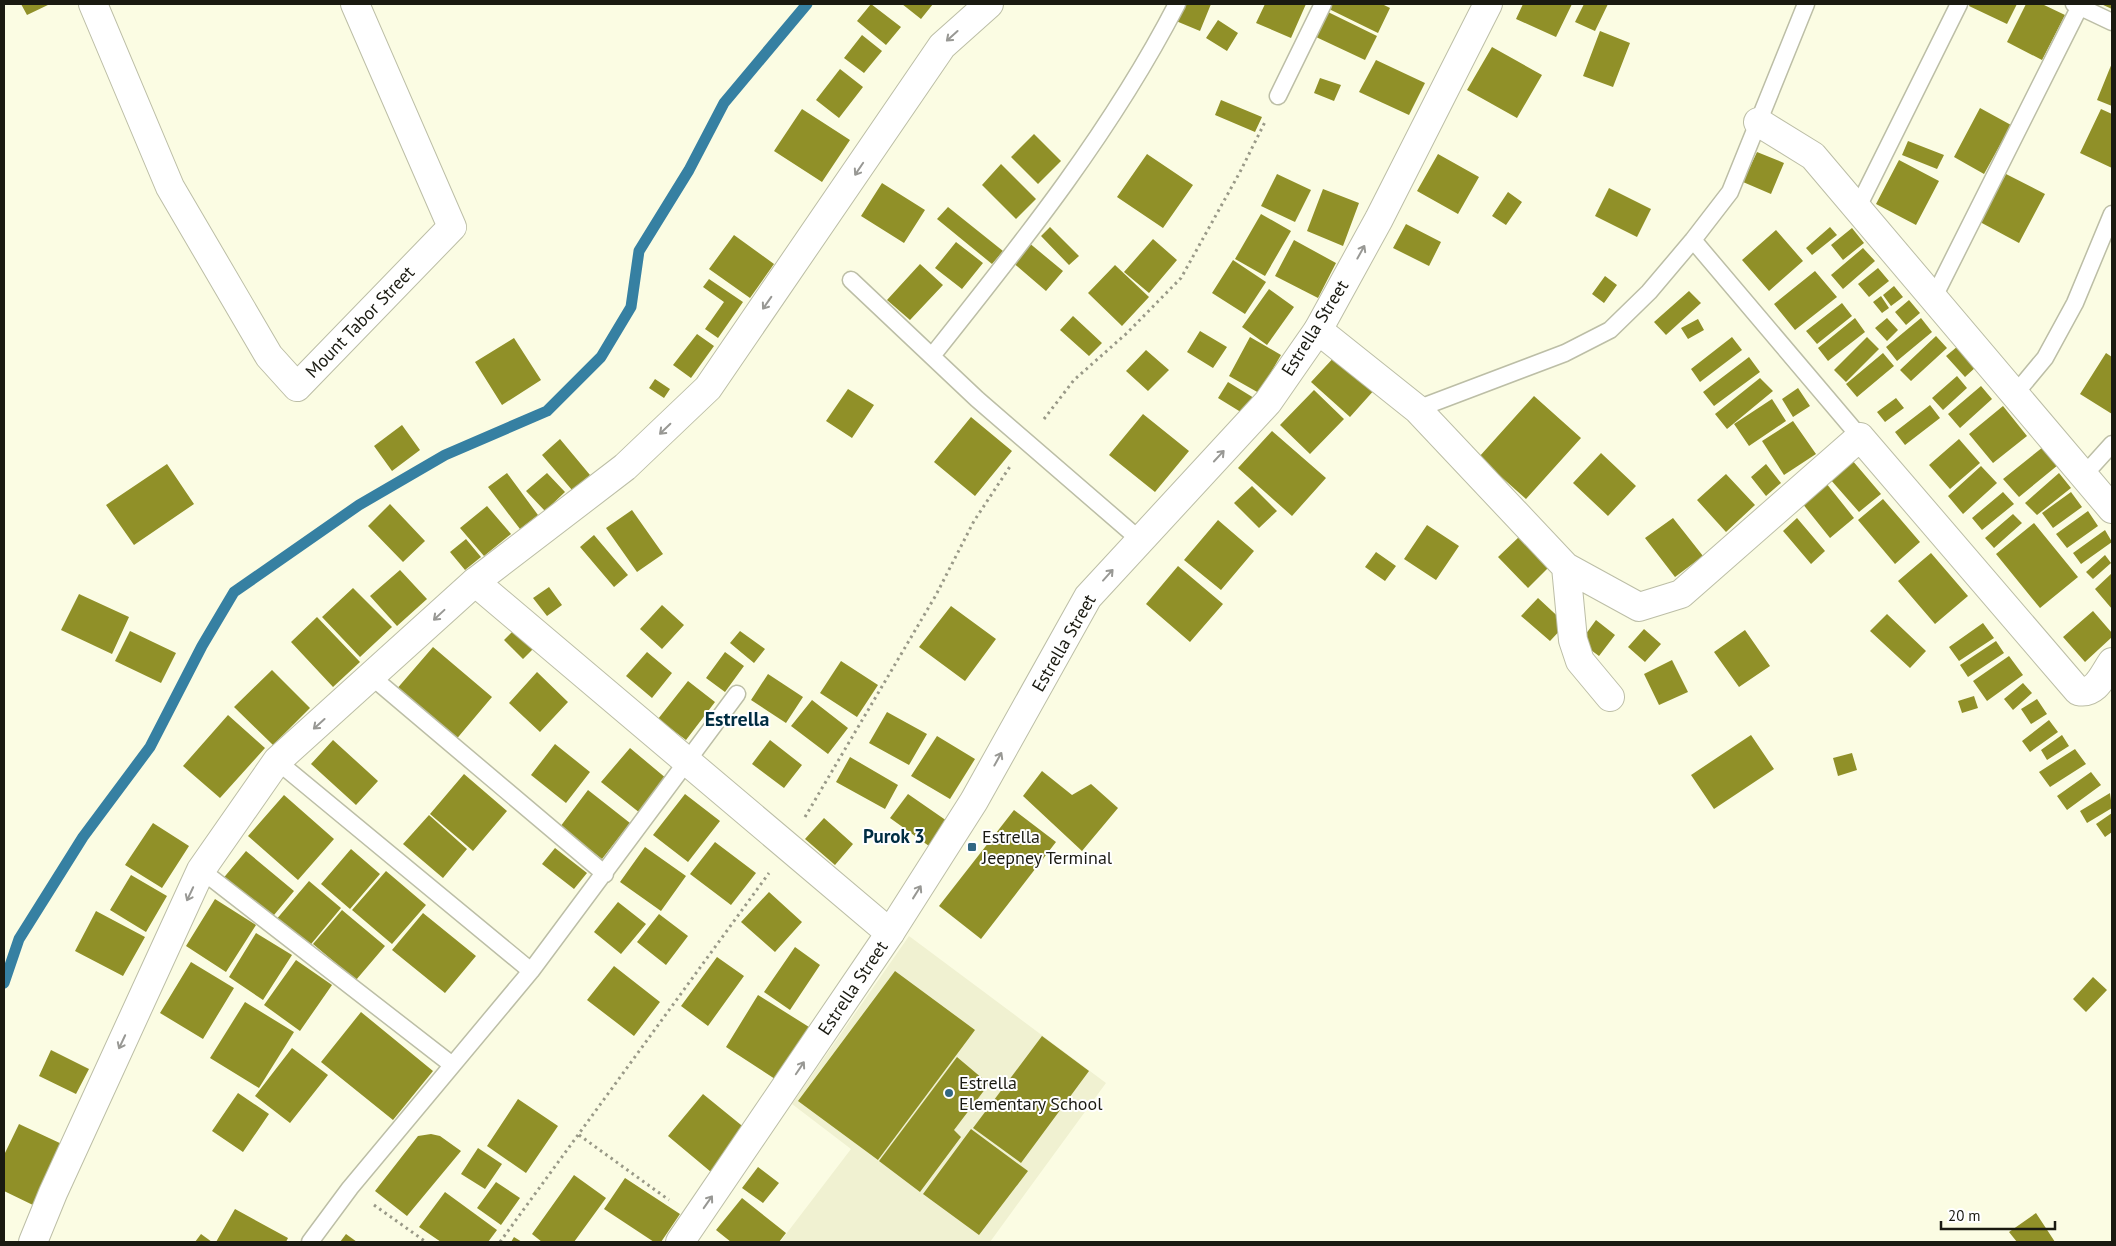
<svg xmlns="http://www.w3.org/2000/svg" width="2116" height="1246" font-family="'PT Sans',sans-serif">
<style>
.built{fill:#f0f1d1}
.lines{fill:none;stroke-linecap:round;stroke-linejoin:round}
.stream{stroke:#3680a2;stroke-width:11}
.building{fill:#909028}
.lane-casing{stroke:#bcbea6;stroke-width:19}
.street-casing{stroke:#bcbea6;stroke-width:30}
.secondary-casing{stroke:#bcbea6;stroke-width:30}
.path{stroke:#999987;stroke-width:3;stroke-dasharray:2.5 4;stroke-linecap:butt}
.lane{stroke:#fff;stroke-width:16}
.street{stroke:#fff;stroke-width:28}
.secondary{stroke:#fff;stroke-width:28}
.oneway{stroke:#989894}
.poi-dot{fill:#326783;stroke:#fff;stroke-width:2}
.labels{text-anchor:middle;stroke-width:4;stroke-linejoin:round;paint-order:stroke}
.street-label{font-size:18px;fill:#1a1a11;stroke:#fff}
.poi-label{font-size:18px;fill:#1a1a11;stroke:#fff;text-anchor:start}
.neighbourhood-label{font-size:19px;font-weight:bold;fill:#002d42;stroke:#fff}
.quarter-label{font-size:20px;font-weight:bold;fill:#002d42;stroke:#fff}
</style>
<rect width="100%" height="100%" fill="#fbfce3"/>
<path class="built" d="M909 936 1106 1083 990 1242H780L851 1149 792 1104Z"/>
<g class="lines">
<path class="stream" d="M4 983 19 939 83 837 150 747 202 646 234 592 359 505 445 455 547 411 601 357 631 307 639 251 689 170 724 103 807 4"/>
</g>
<path class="building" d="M21 4H50L27 15Z
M871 4 901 27 886 45 857 21Z
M902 4H933L921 19Z
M1184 4H1211L1200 31 1176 21Z
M1265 4H1306L1291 38 1256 23Z
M1332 4H1382L1390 8 1378 33 1329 9Z
M1523 4H1572L1556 37 1516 19Z
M1584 4H1608L1595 31 1575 22Z
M1970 4H2017L2007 24 1969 6Z
M2026 4H2042L2065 15 2042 60 2007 42Z
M2101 4H2112V9Z
M1328 12 1377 36 1365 60 1316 37Z
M1218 20 1238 33 1227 51 1206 38Z
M1600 31 1630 43 1613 87 1583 76Z
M862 35 882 51 864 73 844 58Z
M1492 47 1542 75 1517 118 1467 90Z
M1376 60 1425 83 1409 115 1359 92Z
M2112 63V106L2097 100Z
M840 69 863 87 839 118 816 100Z
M1320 78 1341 85 1334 101 1314 93Z
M1221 100 1262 117 1255 132 1215 115Z
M1980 108 2011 125 1984 174 1954 157Z
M802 109 850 140 822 182 774 151Z
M2101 109 2112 114V168L2080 153Z
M1034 134 1061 161 1038 184 1011 157Z
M1908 141 1944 155 1937 169 1902 155Z
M1757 152 1784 163 1771 194 1743 182Z
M1147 154 1193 185 1163 228 1117 197Z
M1438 154 1479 177 1458 214 1417 191Z
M1899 160 1939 181 1916 225 1876 204Z
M1001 164 1036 199 1016 219 982 185Z
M1277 174 1311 190 1295 222 1261 206Z
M2006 174 2045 194 2019 243 1980 222Z
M882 183 925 210 904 243 861 216Z
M1609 188 1651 209 1637 237 1595 216Z
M1323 189 1359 203 1343 246 1307 231Z
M1508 192 1522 202 1506 225 1492 216Z
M948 207 1003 251 992 264 937 219Z
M1261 214 1291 231 1265 276 1235 259Z
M1406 224 1441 242 1429 266 1393 248Z
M1050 227 1079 256 1069 265 1041 236Z
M1830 227 1837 235 1812 255 1806 248Z
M1852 228 1864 243 1843 260 1831 245Z
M1776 230 1803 261 1769 291 1742 260Z
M734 235 774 264 750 298 709 269Z
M1153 239 1177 260 1149 293 1124 272Z
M1294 240 1336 263 1318 298 1275 276Z
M956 242 983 263 962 289 935 268Z
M1028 242 1063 271 1046 291 1011 261Z
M1863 248 1875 261 1843 289 1831 275Z
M1233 260 1266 282 1245 314 1212 293Z
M920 264 943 285 910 320 887 300Z
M1115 265 1149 297 1122 326 1088 293Z
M1878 268 1889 281 1869 297 1858 284Z
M1815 271 1837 297 1795 330 1774 304Z
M1605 276 1617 285 1604 303 1592 294Z
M709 279 743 302 718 338 705 329 724 302 703 287Z
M1894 286 1903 297 1891 306 1883 295Z
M1269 289 1294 307 1267 345 1242 327Z
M1689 291 1701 303 1666 335 1654 322Z
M1881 296 1889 308 1882 313 1873 302Z
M1909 300 1920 313 1906 325 1895 312Z
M1842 303 1852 316 1817 344 1806 331Z
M1073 316 1102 343 1089 356 1060 330Z
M1855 318 1865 332 1828 361 1818 348Z
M1887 318 1898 330 1887 341 1875 328Z
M1921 318 1932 332 1897 361 1886 347Z
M1698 319 1704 330 1688 339 1681 328Z
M1200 331 1227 347 1213 368 1187 352Z
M697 334 714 346 691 378 673 365Z
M1936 336 1947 348 1911 381 1900 370Z
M1250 337 1281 355 1259 393 1229 376Z
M1732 337 1742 350 1700 382 1691 369Z
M1867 337 1879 349 1846 382 1834 370Z
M514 338 541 380 502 405 475 362Z
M1958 346 1977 366 1965 377 1946 356Z
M1146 350 1169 370 1148 391 1126 371Z
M1338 353 1376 388 1350 417 1311 382Z
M1883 353 1894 366 1857 397 1846 384Z
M2106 353 2112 357V414L2080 394Z
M1749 357 1760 372 1714 406 1703 392Z
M1957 376 1967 388 1943 410 1932 398Z
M1760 378 1773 391 1727 429 1715 414Z
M655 379 670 389 664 398 649 388Z
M1228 382 1254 398 1244 414 1218 398Z
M1981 386 1992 399 1960 428 1948 414Z
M1798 388 1810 406 1793 417 1782 399Z
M848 389 874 405 852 438 826 421Z
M1314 390 1344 419 1310 454 1280 425Z
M1534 396 1581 438 1526 499 1479 457Z
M1896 398 1904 408 1885 422 1877 412Z
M1772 399 1786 421 1749 446 1734 424Z
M1930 405 1940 418 1905 445 1895 432Z
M2003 406 2027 436 1993 463 1969 434Z
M1143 414 1189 451 1155 492 1109 455Z
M971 417 1012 451 975 496 934 462Z
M1793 421 1816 454 1784 475 1762 441Z
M402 425 420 450 392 471 374 446Z
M1272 431 1326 478 1292 516 1238 468Z
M560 439 590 475 572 490 542 455Z
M1959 439 1980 463 1950 489 1929 465Z
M2043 447 2058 465 2019 497 2003 479Z
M1601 453 1636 486 1608 516 1573 483Z
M1852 460 1881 494 1859 512 1830 479Z
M167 464 194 504 134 545 106 505Z
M1766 464 1781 483 1766 496 1751 477Z
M1981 466 1997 483 1963 514 1948 496Z
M507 473 538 515 520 529 488 487Z
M547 473 565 492 545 511 526 491Z
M2059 473 2071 488 2037 515 2025 503Z
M1726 474 1755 505 1726 532 1697 500Z
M1826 483 1854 518 1830 538 1802 503Z
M1252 486 1277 511 1259 528 1234 503Z
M2003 492 2014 504 1982 530 1972 518Z
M2071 492 2082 507 2053 528 2042 513Z
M1883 499 1920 542 1895 564 1858 520Z
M390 504 425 541 403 562 368 526Z
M487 506 511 534 484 556 460 528Z
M632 510 663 554 637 572 606 528Z
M2088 511 2098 526 2067 548 2056 534Z
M2013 514 2022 523 1994 548 1985 538Z
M1673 518 1703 556 1675 577 1645 538Z
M1797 518 1825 551 1811 564 1783 531Z
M1218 520 1254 551 1221 590 1184 560Z
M2034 523 2078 577 2040 608 1996 554Z
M1427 525 1459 546 1436 580 1404 559Z
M2105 530 2112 542 2081 564 2073 553Z
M594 535 628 575 614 587 580 547Z
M1520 536 1550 566 1528 588 1498 557Z
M466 539 481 557 465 570 450 552Z
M1376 552 1396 566 1385 581 1365 567Z
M1931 553 1968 596 1935 624 1898 581Z
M2105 555 2111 563 2093 579 2086 572Z
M1178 566 1223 604 1190 642 1146 604Z
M400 570 427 599 397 626 370 596Z
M2112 573V609L2095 589Z
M549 587 562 605 547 616 533 598Z
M353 588 392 627 360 657 322 617Z
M79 594 129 617 112 654 61 630Z
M1538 598 1566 624 1550 641 1521 616Z
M662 605 684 625 662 649 640 629Z
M951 606 996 639 965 681 919 647Z
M2093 611 2112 633V637L2085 662 2063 637Z
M1887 614 1926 651 1910 668 1870 631Z
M317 617 360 662 333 687 291 642Z
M1596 620 1615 635 1599 656 1580 642Z
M1983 623 1994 638 1959 661 1949 647Z
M1644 629 1661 644 1645 662 1628 647Z
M514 630 533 649 523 659 504 640Z
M1745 630 1770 666 1739 687 1714 652Z
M130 631 176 653 161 683 115 661Z
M740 631 765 649 754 663 730 643Z
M1996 641 2004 653 1968 677 1960 665Z
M433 647 492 697 454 742 395 691Z
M647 652 672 673 652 698 626 676Z
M725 652 744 666 725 692 706 678Z
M2009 656 2023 675 1987 701 1973 681Z
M1672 660 1688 692 1659 705 1644 674Z
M841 661 878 685 857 717 820 693Z
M272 670 310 708 273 745 234 707Z
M537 672 568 702 540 732 509 703Z
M768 674 803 697 786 723 751 700Z
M688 681 715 702 686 740 658 719Z
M2023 683 2032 693 2013 710 2004 699Z
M1974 696 1978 708 1962 713 1958 701Z
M2037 699 2047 714 2031 724 2021 709Z
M812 700 848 728 828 754 791 726Z
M887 712 927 734 909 765 869 743Z
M228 715 265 748 220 798 183 766Z
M2049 720 2058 732 2030 752 2022 741Z
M1751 735 1774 769 1714 809 1691 775Z
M2062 735 2069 746 2047 760 2041 750Z
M937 736 975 759 950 799 911 776Z
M333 740 378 781 356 805 311 764Z
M770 740 802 765 784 788 752 764Z
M555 744 590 772 566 803 531 775Z
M630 748 667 779 640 813 601 782Z
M2075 749 2086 764 2050 787 2039 772Z
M1852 753 1857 770 1838 776 1833 758Z
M850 757 898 785 885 809 836 782Z
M1042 771 1072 795 1091 784 1118 808 1082 851 1023 796Z
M2091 772 2101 785 2067 810 2057 796Z
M464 774 507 811 473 851 430 814Z
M588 790 630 823 602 859 560 827Z
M2110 793 2112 808 2087 823 2080 811Z
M685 794 720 821 688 862 653 835Z
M908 794 947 821 929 846 890 818Z
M284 795 334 839 298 880 248 836Z
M1014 810 1056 842 981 939 939 906Z
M2112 813V832L2105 837 2096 824Z
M429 815 467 849 443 878 403 844Z
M824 818 853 844 835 865 805 839Z
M153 823 189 846 162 888 125 865Z
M715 842 756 873 731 905 690 874Z
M645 847 686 876 661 911 620 882Z
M555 848 587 873 574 889 542 864Z
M351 849 380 874 350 909 321 884Z
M246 851 294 891 269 921 221 881Z
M386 871 426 905 392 944 352 910Z
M131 875 167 896 146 932 110 910Z
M309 881 341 908 307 949 275 921Z
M769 892 802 922 775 952 741 922Z
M215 899 256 925 226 972 186 946Z
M618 902 646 924 621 954 594 932Z
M342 910 385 946 356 980 313 944Z
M96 911 145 937 123 976 75 951Z
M423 913 476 956 445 993 392 950Z
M659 914 688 936 666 965 637 942Z
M256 933 292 955 263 1000 229 977Z
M795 947 820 965 790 1010 764 992Z
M717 957 744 976 708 1026 681 1006Z
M296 960 332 985 300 1031 264 1005Z
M191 962 234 988 203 1039 160 1013Z
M614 966 660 1002 634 1036 587 1000Z
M895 971 975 1030 878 1160 798 1101Z
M2093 977 2107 990 2086 1012 2073 999Z
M758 995 809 1027 775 1079 726 1047Z
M245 1002 294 1032 259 1088 210 1058Z
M361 1012 433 1071 393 1120 321 1062Z
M1042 1036 1089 1071 1021 1163 973 1128Z
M292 1048 328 1075 290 1123 255 1096Z
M51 1050 89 1069 76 1094 39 1076Z
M957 1057 989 1084 954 1130 961 1137 920 1192 879 1161Z
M238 1093 269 1114 243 1152 212 1131Z
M703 1094 746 1129 711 1172 668 1136Z
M518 1099 558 1126 526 1173 487 1146Z
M19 1124 64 1145 35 1206 4 1191V1155Z
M971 1129 1028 1171 979 1235 923 1194Z
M431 1134 440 1136 461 1151 407 1216 375 1191 418 1136Z
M478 1148 502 1164 485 1189 461 1174Z
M758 1167 779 1183 763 1203 742 1188Z
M574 1175 606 1198 574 1242H542L532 1234Z
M625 1178 680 1214 661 1242H654L604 1209Z
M496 1182 520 1198 501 1225 477 1208Z
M445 1192 497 1230 488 1242H441L419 1227Z
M742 1198 786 1233 779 1242H731L716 1230Z
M235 1209 288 1238 286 1242H216Z
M2036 1213 2055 1242H2017L2009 1232Z
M201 1234 212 1242H195Z
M346 1234 357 1242H340Z
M514 1237 522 1242H511Z"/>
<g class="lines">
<g class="lane-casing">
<path id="lane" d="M2074 4 2112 22
M1278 96 1323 4
M1858 207 1959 4
M1693 240 1860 437
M851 280 977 399 1140 540
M1933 299 2080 6
M932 356C1022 243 1111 132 1177 4
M2015 394 2045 358 2075 303 2112 214
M1417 409 1565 353 1610 330 1649 292 1693 240 1730 192 1806 4
M2084 475 2112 444
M372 677 605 874
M277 761 531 971
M201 870 451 1064
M310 1242 350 1188 531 971 737 694"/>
</g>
<g class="street-casing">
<path id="street" d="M93 4 170 187 269 356 297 387 452 227 355 4
M1758 122 1813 156 2112 509
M1318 330 1417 409 1566 567 1639 607 1681 594 1860 437 2078 691C2096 695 2103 675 2112 662
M1566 567 1573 640 1580 661 1610 697
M475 582 890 933"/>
</g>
<g class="secondary-casing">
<path id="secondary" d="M33 1242 53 1193 201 870 277 761 475 582 625 467 708 388 942 46 989 4
M680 1242 890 933 974 801 1088 597 1268 402 1318 330 1379 219 1488 4"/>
</g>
<path class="path" d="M1044 419 1074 380 1127 333 1181 278 1240 172 1266 120
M805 817 936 595 974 521 1011 465
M579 1135 669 1200
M374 1205 426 1242
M500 1242 769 873"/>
<use href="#lane" class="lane"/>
<use href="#street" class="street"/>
<use href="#secondary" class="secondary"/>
</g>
<defs><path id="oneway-shaft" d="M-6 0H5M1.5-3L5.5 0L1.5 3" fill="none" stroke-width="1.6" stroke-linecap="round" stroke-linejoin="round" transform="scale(1.25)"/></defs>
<g class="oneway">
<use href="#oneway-shaft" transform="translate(952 36) rotate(138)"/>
<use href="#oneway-shaft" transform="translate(859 169) rotate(124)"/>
<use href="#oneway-shaft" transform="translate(1361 252) rotate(-61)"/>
<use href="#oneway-shaft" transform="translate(767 303) rotate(125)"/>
<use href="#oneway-shaft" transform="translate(665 429) rotate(136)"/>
<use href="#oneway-shaft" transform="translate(1219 456) rotate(-47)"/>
<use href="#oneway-shaft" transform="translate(1108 575) rotate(-48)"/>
<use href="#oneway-shaft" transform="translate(439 615) rotate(137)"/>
<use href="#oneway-shaft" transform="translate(319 724) rotate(138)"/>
<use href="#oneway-shaft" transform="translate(998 759) rotate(-61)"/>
<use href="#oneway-shaft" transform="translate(917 892) rotate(-58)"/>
<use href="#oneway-shaft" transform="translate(190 894) rotate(115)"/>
<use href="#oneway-shaft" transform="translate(122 1042) rotate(115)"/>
<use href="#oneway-shaft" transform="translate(800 1068) rotate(-56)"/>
<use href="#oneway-shaft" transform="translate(708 1202) rotate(-55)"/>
</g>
<g class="poi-dot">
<rect x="967" y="842" width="10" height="10" rx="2.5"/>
<circle cx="949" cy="1093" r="5"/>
</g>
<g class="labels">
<g class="street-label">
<text transform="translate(360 322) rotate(-46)" y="6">Mount Tabor Street</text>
<text transform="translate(1315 328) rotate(-58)" y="6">Estrella Street</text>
<text transform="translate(1064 643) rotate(-60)" y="6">Estrella Street</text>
<text transform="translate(853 988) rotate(-56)" y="6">Estrella Street</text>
</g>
<g class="poi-label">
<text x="982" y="843">Estrella<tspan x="982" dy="21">Jeepney Terminal</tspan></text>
<text x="959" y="1089">Estrella<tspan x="959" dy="21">Elementary School</tspan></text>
</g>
<g class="neighbourhood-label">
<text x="894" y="843">Purok 3</text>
</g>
<g class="quarter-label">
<text x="737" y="726">Estrella</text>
</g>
</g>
<rect width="2116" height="1246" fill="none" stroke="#1a1a11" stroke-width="10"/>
<path d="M1941 1221v8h114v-8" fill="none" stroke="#1a1a11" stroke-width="2.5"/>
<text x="1948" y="1221" font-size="15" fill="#1a1a11" stroke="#ffffff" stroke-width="4" paint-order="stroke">20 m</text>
</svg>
